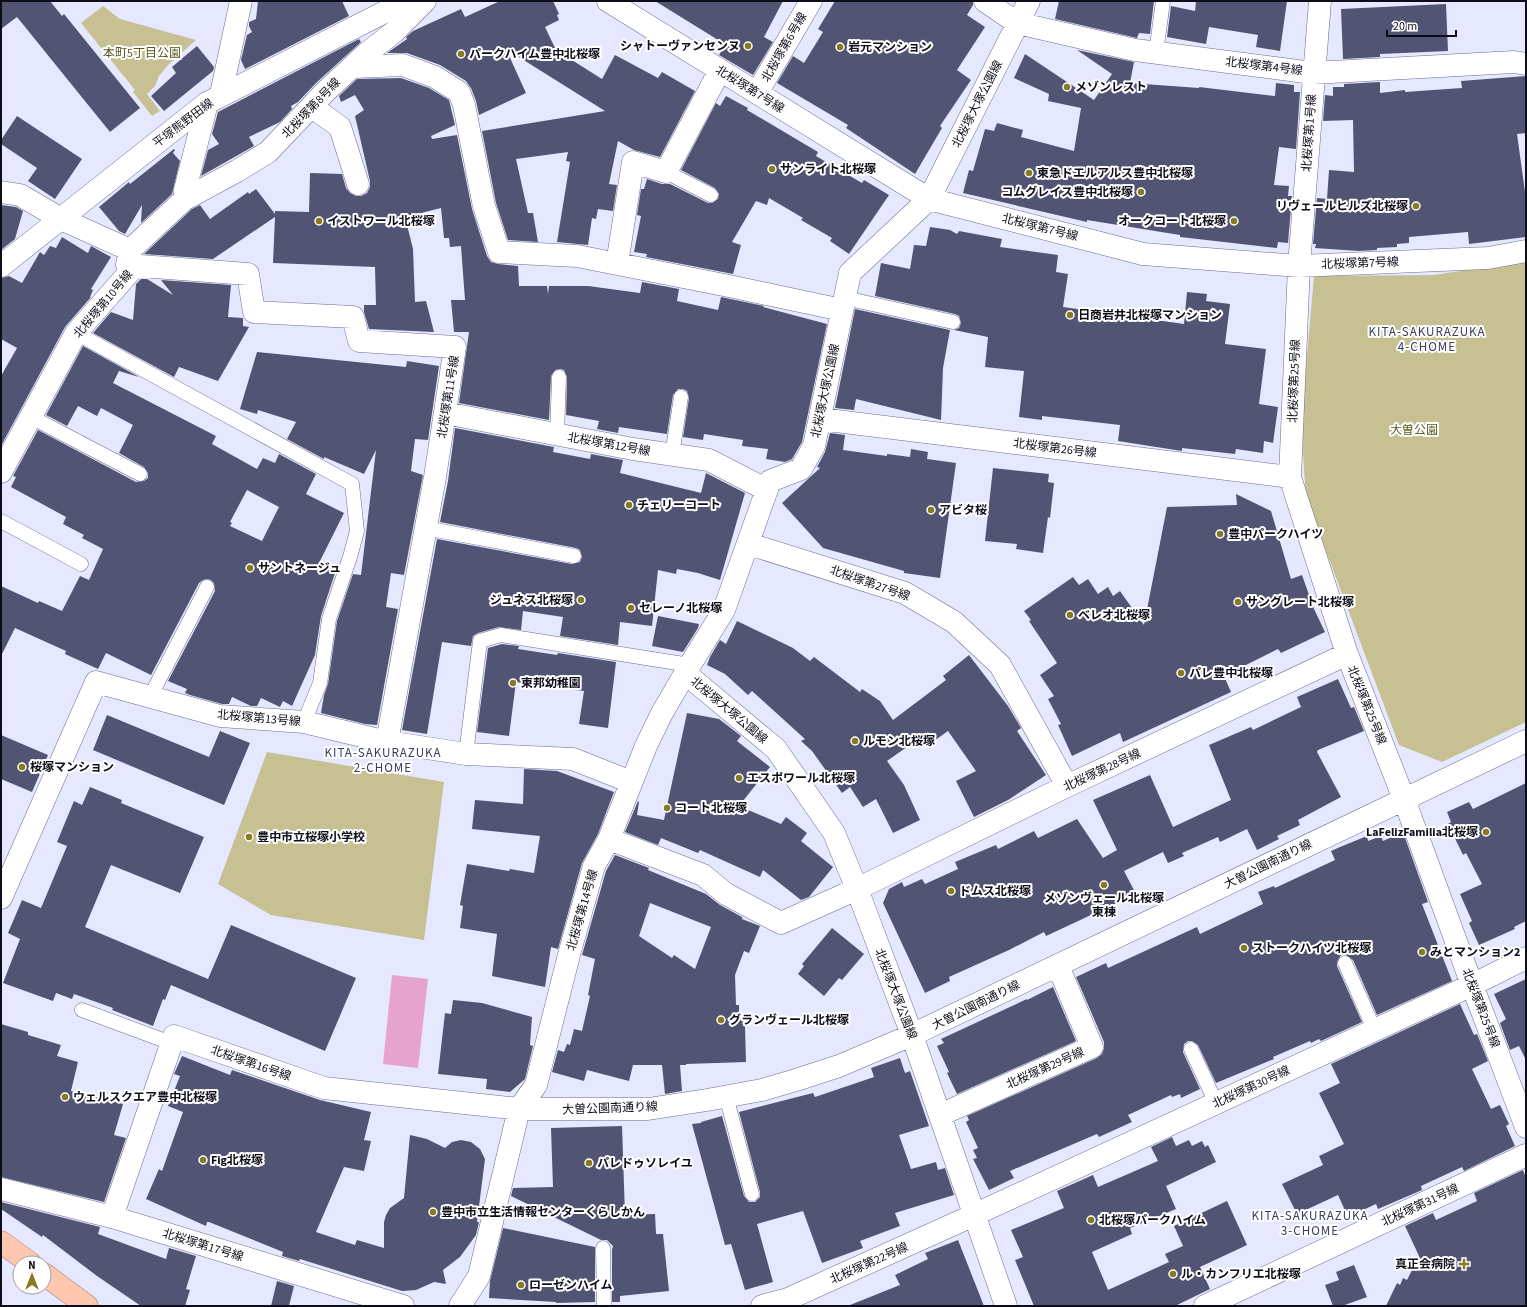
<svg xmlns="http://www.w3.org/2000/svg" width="1527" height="1307" font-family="'Source Sans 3','Noto Sans JP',sans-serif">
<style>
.green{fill:#c6c092}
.water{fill:#e6a3cd}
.building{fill:#525474;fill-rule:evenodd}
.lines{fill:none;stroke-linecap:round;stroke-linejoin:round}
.service-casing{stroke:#6a6d8f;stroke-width:15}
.minor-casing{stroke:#6a6d8f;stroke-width:23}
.tertiary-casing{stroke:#6a6d8f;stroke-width:23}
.trunk-casing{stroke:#aa7c6e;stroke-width:23}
.service{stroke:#fff;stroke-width:14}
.minor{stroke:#fff;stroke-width:22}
.tertiary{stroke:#fff;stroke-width:22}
.trunk{stroke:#ffc6b0;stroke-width:22}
.poi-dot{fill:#877b20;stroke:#fff;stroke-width:1.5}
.labels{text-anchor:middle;stroke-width:4;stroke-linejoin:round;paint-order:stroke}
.poi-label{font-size:12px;font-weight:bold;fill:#0c0d19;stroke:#fff;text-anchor:start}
.street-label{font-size:12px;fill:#0c0d19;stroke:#fff}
.park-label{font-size:12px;fill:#5d561e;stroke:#fff}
.neighbourhood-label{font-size:13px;letter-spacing:1px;fill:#3d3e5d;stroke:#fff}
</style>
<rect width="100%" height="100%" fill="#e5e8ff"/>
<path class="green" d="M103 6 120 19 196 40 168 65 159 76 155 86 147 94 160 111 152 116 133 92 135 90 81 23Z
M1526 261V722L1442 762 1399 745 1306 498 1301 424 1314 276 1434 275Z
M267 752 444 782 424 940 271 915 218 884Z"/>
<path class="water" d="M392 975 428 979 418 1068 383 1064Z"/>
<path class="building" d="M1 1H50L62 16 64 14 140 108 110 132 17 17 1 29Z
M258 1H342L349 16 245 69 241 60 247 35 252 32 249 26V22L256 19Z
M500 1H553L559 14 557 15 559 20 545 27 556 50 602 79 615 55 658 78 662 72 695 91 660 157 634 150 618 141 609 184 617 185 613 211 598 209 596 219 592 218 588 245 557 242 570 162 566 161 568 152 516 159 528 213H533L538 242 508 240 496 203 482 131 605 111 506 49 526 93 479 115 476 101 471 88 466 81 440 65 407 53H387L407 39 406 37 413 31 461 9 465 17Z
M655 1H783L764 37 773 42 753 75 719 55 722 50 720 49 723 43Z
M835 1H973V5L967 15 985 27 957 70 971 80 940 126 942 128 915 174 846 128 848 125 777 83 793 56 804 63 823 32 818 29Z
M1059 1H1154L1150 34 1139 33 1137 38 1055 19Z
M1196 1H1287L1280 51 1256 47 1258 35 1209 27 1206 44 1167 37 1171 6 1195 11Z
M1446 4 1448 51 1380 54V57L1343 59 1341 9Z
M359 39 361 42 316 83 298 102 291 106 292 109 280 122 249 137 254 146 201 176 208 150 219 144 212 134 218 112Z
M197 46 214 67 213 71 164 111 151 96 176 73 172 67Z
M1077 50 1134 62 1130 83 1199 88V87L1275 96 1276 83 1294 85V92H1300L1296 149 1279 147 1274 185 1289 186 1288 196H1292L1288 243 1278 242 1277 248 1180 237V235L1087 220V222L963 193 969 170 973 171 985 129 994 131 997 123 1023 130 1021 137 1074 151 1081 108 1048 101 1049 94 1014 78 1025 54 1094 100 1112 74Z
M1526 76V133L1517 134 1526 199V237L1469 244 1468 232 1409 237V243L1397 244V247L1377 248V250L1359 251 1315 248 1316 244H1313L1317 198 1327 199 1329 170 1354 172 1353 120 1323 121 1325 95 1333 96V87H1344V84L1380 82V93L1405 90V92L1462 88 1461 81Z
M401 78 429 88 449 100 455 125 431 136 432 139 457 135 472 209 487 256 491 262 498 264 518 266 519 286H547L548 294 549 286H588L640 293 642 282 679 289 677 301 718 310 721 297 764 306 763 307 827 324 802 442 792 459 785 462 766 459 768 449 742 446 743 440 704 434 703 440 683 437 689 398 687 391 683 389H678L673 395 667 434 619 427 618 433 597 429 599 421 566 415 567 377 564 370 560 369 555 370 551 376 549 420 459 403 469 332H454L451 300H465L461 246 450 247 449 238H444L441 208 405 217 413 249 415 302 426 301 434 332 369 329 364 312V305H376L375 267 273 263 275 217 213 259 144 254 192 209 200 205 210 219 248 192 249 194 256 189 275 214V211L309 212 310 173 342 174 346 188 350 193 356 196H361L367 193 370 187V181L355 116 364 110 355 95 341 102 339 96 357 79Z
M726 96 748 108 747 110 818 152 816 156 862 183 864 180 889 195 849 254 830 241 832 238 801 220 803 218 769 198 767 205 756 201 732 242 741 245 733 274 646 257 647 254 634 252 641 216 637 215 641 189H644L647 179 662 184H670L708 203H712L718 199 719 194 715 188 681 170 716 103 720 106Z
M17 116 82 159 55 199 28 181 37 168 1 144V140Z
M174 149 175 150 173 153 180 161 172 194 141 223 142 205 125 234 119 231 99 207 129 182 130 184Z
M1 205 16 207 23 211 15 239 1 250Z
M930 227 950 230 957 234 959 231 1002 239 1000 247 1058 255 1056 272 1068 274 1063 307 1184 324 1187 292 1207 294 1206 301 1230 304 1225 344 1266 349 1259 404 1278 407 1273 443 1264 441 1263 453 1236 449 1235 454 1182 448V451L1118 441 1120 425 1042 416V420L1019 417 1024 371 985 367 988 337 954 330 959 328 961 323 959 316 955 314 875 296 881 263 910 269 914 245 926 246Z
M62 237 88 253 91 246 111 257 91 289 93 290 90 297H91L65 327 1 446V376L17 348 1 339V278L9 276 22 283 40 252 44 255 50 246 56 248Z
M141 279H147L173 295 161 280 231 285 228 317 243 318V326L249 327 218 381 179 367 174 377 93 333 111 312 133 320 136 284Z
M855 309 950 330 943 368 941 420 856 399 854 410 835 408Z
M83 346 139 377 119 371 113 383 216 436 212 444 257 469 263 458 275 463 279 454 316 474 306 494 344 513 319 563 336 570 321 616 315 655 292 706 283 701 280 707 261 698 257 706H251L232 697 229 704H222L190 695 185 693 187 689 168 681 215 591 214 583 211 580 207 579 203 580 199 583 151 675 106 653 98 669 65 654 66 651 15 628 1 656V586L38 603 39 601 62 611 80 576 89 580 103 549 82 538 84 535 63 524 66 517 11 487 16 477 13 476 38 430 136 482 144 481 148 478V473L144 467 119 453 133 425 101 408 97 416 78 406 67 426 46 415ZM247 490 279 507 262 541 230 526 232 523 230 522Z
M257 352 406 367 407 361 439 366 428 440 415 439 411 471 423 475 404 575 391 573 386 607 398 609 377 725 365 724 321 713 324 695 328 684 337 621 353 574 361 575 376 450 364 474 324 457V459L287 439 296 422 258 410 257 414 240 409Z
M455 428 554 447 553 452 590 459 591 454 623 460 620 473 701 493 706 473 745 493 720 580 698 573 677 569 676 574 658 570 652 626 620 622 618 645 560 636 563 617 523 611 521 630 499 627 478 633 473 636 471 646 442 642 427 734 402 730 437 539 572 564 580 562 582 557 580 550 576 548 440 522 448 481Z
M830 433 845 435 843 450 887 456V454L910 457 911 449 928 452 927 459 956 463 940 578 904 573V571L823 548 782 503 820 468 817 467 825 452Z
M993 468 1049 474 1048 482 1054 483 1050 518 1048 517 1043 553 1016 549 1017 544 985 541Z
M1236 494 1271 511 1291 579 1302 575 1314 609 1325 632 1281 653 1278 649 1224 676 1231 692 1123 742 1120 733 1072 756 1058 725 1061 724 1048 699 1054 696 1040 675 1057 663 1029 621 1031 620 1024 611 1073 577 1079 585 1088 579 1098 594 1108 587 1113 596 1120 591 1144 625 1167 507 1237 505Z
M658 616 699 624 698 628 683 652 652 646Z
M737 621 793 648 810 661 814 657 860 692 862 689 880 701 893 720 946 680 943 676 969 655 1008 706 1021 728 1017 731 1046 775 1008 800 974 817 956 781 976 771 948 731 934 741 928 732 887 761 904 785 920 820 893 833 876 799 863 807 850 787 842 793 812 751 801 741 805 739 752 691 748 695 725 674 707 665 710 657 720 640 726 644Z
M502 644 519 646 518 649 557 655 558 653 616 662 608 728 579 724 584 691 516 682 509 736 477 732 488 648Z
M1338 679 1351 708 1354 707 1364 731 1318 750 1317 752 1341 797 1298 820 1300 825 1277 836 1279 839 1257 850 1247 829 1220 842 1218 837 1182 853 1184 856 1168 863 1163 852 1124 871 1136 894 1046 936 1044 932 1009 950 949 977 950 981 925 993 883 903 889 889 902 882 904 887 922 879 925 884 958 869 955 862 996 845 998 849 1034 831 1038 838 1077 819 1103 858 1117 850 1093 800 1150 775 1173 827 1231 800 1209 745 1251 727 1253 730 1301 707 1297 697Z
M687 713 719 719 741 736 737 741 770 767 739 806 781 824 786 817 807 833 801 841 833 867 809 897 801 900 763 870 760 877 700 850 698 853 661 838 658 845 625 832 638 801 639 802 637 815 664 820Z
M107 715 209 757 220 731 250 743 224 805 93 750Z
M1 735 48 755 32 792 1 779Z
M524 769 557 771 614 792 598 834 582 863 558 949 551 947 545 987 492 976 497 934 460 928 463 906 460 905 467 864 509 871 510 869 534 873 540 836 472 829 475 800 523 804Z
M1526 783V921L1514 927 1515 929 1479 945 1469 923 1472 921 1460 894 1482 884 1466 853 1463 855 1448 824 1451 822 1447 812 1469 802 1473 809Z
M90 787 122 800 121 803 204 837 180 893 111 865 85 927 208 979 231 925 356 978 325 1051 171 985 165 1000 163 999 153 1026 112 1010 113 1008 74 994 72 999 56 993 53 1001 3 983 20 939 8 933 22 900 41 908 67 846 57 842 74 801 82 805Z
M1403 832 1428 902 1422 904 1452 981 1377 1015 1353 960 1346 955H1341L1337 962V966L1362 1022 1321 1041 1319 1039 1311 1043 1310 1041 1273 1057 1274 1059 1216 1083 1198 1045 1192 1041H1188L1184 1044 1183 1052 1200 1089 1181 1098 1180 1094 1172 1097 1171 1095 1128 1115 1132 1122 1099 1137 1097 1134 1010 1171 1014 1178 989 1190 973 1159 977 1158 973 1150 978 1148 966 1122 969 1120 967 1116 1097 1058 1102 1054 1104 1048V1042L1076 977 1106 963 1108 968 1197 927 1200 934 1263 904 1258 892 1274 886 1275 888 1335 860 1331 851 1340 847 1367 836 1368 841 1381 836 1383 841Z
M615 855 649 868 648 870 706 894 720 905 742 917V919L760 926 749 953 744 951 735 975 736 1005H739V1015H743V1026H745L746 1062 686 1064V1065H680L682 1091 665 1094 662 1065H633L629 1081 587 1070 584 1081 552 1072 558 1050 564 1052 567 1044 570 1045 574 1029 582 1031 590 996 588 995 595 959 582 955 606 871ZM650 903 711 927 695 969 674 955 672 958 639 936Z
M832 928 864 954 842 980 839 978 824 996 798 974 804 966 802 964Z
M1526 979V1060L1519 1046 1510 1050 1500 1023 1506 1019 1494 994Z
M1053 987 1076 1041 957 1094 947 1073 949 1072 937 1046 944 1043 941 1039 1027 999V1000Z
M453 1000 482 1003 532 1017 530 1045 533 1046 525 1079 510 1092 486 1089 487 1079 438 1074 445 1013 451 1014Z
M1460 1004 1474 1035 1477 1034 1488 1061 1472 1069 1491 1109 1500 1105 1509 1124 1506 1126 1515 1146 1464 1171 1462 1167 1421 1186 1422 1190 1378 1209 1376 1204 1348 1217 1338 1195 1297 1214 1282 1184 1323 1165 1319 1156 1344 1144 1319 1093 1340 1083 1331 1064Z
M1 1024 28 1032V1035L61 1045 57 1056 78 1062 71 1091 123 1104 114 1135 126 1138 104 1202 1 1177Z
M182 1056 230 1075 232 1070 320 1100 371 1112 364 1140 371 1141 364 1171 344 1167 316 1232 355 1245 357 1240 384 1248V1222L386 1215 390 1208 404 1198 410 1135 427 1139 445 1148 452 1142 461 1140 471 1142 480 1149 485 1159 477 1222H479L476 1235 460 1257 443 1270 446 1284 434 1282 416 1290 402 1291 300 1259 299 1261 282 1256 283 1252 209 1222H207L206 1226 146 1199 159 1169 162 1171 183 1112 168 1106 180 1076 174 1074Z
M900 1058 905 1073 910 1071 929 1126 899 1135 911 1169 936 1162 938 1170 945 1168 954 1195 895 1213 900 1226 860 1241 863 1248 822 1263 803 1211 757 1224 773 1282 745 1290 731 1244 725 1245 692 1124 701 1123V1122L722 1116 744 1196 749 1202H755L760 1197V1192L739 1112 813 1093 815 1097 874 1077 871 1068Z
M622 1126 625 1215 655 1214 656 1234H663L669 1291 620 1296V1302H612V1250L613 1246 607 1240H601L511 1196 513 1188 553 1187 551 1128Z
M1172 1137 1176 1146 1189 1140 1192 1146 1202 1141 1205 1147 1208 1145 1216 1162 1166 1186 1176 1209 1130 1228 1132 1234 1092 1252 1108 1290 1169 1262 1165 1254 1183 1246 1174 1226 1227 1201 1247 1245 1200 1267 1210 1289 1175 1306H1034L1015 1260 1023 1257 1011 1230 1064 1208 1057 1191 1093 1175 1098 1187 1158 1161 1151 1147Z
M1523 1170 1526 1178V1306H1386L1397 1283 1400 1285 1403 1278 1407 1280 1419 1256 1405 1226 1433 1213 1436 1220 1477 1201 1474 1193Z
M1 1202 100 1227 98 1234 166 1259 169 1248 196 1256 186 1289 190 1290 185 1306H141L97 1276 43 1235 42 1237 1 1209Z
M503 1228 595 1247V1302L556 1303V1302L489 1298 490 1281Z
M958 1240 984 1306H851L850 1305 900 1285 895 1275 928 1259 925 1253Z
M1354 1265 1367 1297 1342 1306H1333L1325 1285 1339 1280 1336 1272Z
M277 1281 294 1286 289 1306H271Z"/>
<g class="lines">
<g class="service-casing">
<path id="service" d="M1156 53 1163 1
M666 172 711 195
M845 298 953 322
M76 333 352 484 357 531 350 557 329 619 320 683 304 722
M31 417 140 474
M557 434 559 377
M672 455 681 397
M1 521 81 564
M425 528 574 556
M150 697 207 587
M466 754 480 641 501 635 690 665
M1345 963 1374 1029
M82 1010 171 1043
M1191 1049 1216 1103
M726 1096 752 1194
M603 1248 604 1306"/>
</g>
<g class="minor-casing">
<path id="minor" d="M608 1 929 199 1143 254 1299 266 1488 258 1526 251
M985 1 1017 23 1135 50 1313 73 1514 62 1526 64
M1320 1 1299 266 1290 477 1347 654 1404 799 1472 985 1526 1127
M353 67 403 65 435 77 459 92 464 105 484 206 499 252 577 256 734 287 842 310
M757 93 811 1
M221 94 241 1
M312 107 340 127 358 184
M1 192 20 195 61 219 130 250
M185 199 237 171 268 152 325 92 367 53 394 32 425 1
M130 250 127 265 248 274 254 312 353 317 359 341 455 347 435 477 387 742
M130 250 185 199V190L207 103
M617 264 633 162 666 172 720 70
M445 413 633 449 709 460 767 490
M820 419 1290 477
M1 472 76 333 135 266
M749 544 905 593 954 622 1000 665 1067 786
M685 673 776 749 834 833 857 889 912 1035 1006 1306
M609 839 703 875 726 894 781 923 857 889 1067 786 1347 654
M1 898 96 682 220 716 304 722 387 742 466 754 573 759 631 782
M940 1115 1092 1047 1058 966
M1 1189 112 1217 403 1306
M112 1217 174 1036 324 1088 519 1109H648L707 1100 762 1090 796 1080 839 1066 912 1035 1526 741
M460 1306 479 1276 519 1109 536 1085 570 951 594 866 609 839 646 746 662 713 690 665 724 610 770 481 801 469 814 446 850 273 929 199 1029 1
M762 1306 788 1299 974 1215 1472 985 1526 958
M1205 1306 1526 1155"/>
</g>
<g class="tertiary-casing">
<path id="tertiary" d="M1 266 207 103 406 1"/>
</g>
<g class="trunk-casing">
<path id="trunk" d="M1 1242 30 1263
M44 1274 87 1306"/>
</g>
<use href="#service" class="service"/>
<use href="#minor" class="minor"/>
<use href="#tertiary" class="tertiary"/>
<use href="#trunk" class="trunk"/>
</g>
<g class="poi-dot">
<circle cx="748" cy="46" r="4"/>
<circle cx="840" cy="47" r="4"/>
<circle cx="461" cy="54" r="4"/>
<circle cx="1067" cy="87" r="4"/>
<circle cx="772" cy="169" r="4"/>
<circle cx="1029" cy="173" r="4"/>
<circle cx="1141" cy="192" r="4"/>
<circle cx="1416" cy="206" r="4"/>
<circle cx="319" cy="221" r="4"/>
<circle cx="1234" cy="221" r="4"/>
<circle cx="1070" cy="315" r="4"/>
<circle cx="629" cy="505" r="4"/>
<circle cx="931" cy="510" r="4"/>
<circle cx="1220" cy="534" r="4"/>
<circle cx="250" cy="568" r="4"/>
<circle cx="581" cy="600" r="4"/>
<circle cx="1238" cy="602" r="4"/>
<circle cx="631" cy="608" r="4"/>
<circle cx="1070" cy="615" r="4"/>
<circle cx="1181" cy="673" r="4"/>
<circle cx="513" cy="683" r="4"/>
<circle cx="855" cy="741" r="4"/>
<circle cx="22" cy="767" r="4"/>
<circle cx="739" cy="778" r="4"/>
<circle cx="667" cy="808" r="4"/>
<circle cx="1486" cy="832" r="4"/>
<circle cx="249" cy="837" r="4"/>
<circle cx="1104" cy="885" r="4"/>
<circle cx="951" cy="891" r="4"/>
<circle cx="1244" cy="948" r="4"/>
<circle cx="1422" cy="952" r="4"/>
<circle cx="721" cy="1020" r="4"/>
<circle cx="65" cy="1097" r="4"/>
<circle cx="203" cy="1160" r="4"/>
<circle cx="589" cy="1163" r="4"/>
<circle cx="433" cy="1212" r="4"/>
<circle cx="1091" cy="1220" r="4"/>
<path d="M1462 1258h4v4h4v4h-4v4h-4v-4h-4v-4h4z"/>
<circle cx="1173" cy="1274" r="4"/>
<circle cx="521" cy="1285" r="4"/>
</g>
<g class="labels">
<g class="poi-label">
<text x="740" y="50" text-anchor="end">シャトーヴァンセンヌ</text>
<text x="848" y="51">岩元マンション</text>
<text x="469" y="58">パークハイム豊中北桜塚</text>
<text x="1075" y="91">メゾンレスト</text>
<text x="780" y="173">サンライト北桜塚</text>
<text x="1037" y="177">東急ドエルアルス豊中北桜塚</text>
<text x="1133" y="196" text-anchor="end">コムグレイス豊中北桜塚</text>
<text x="1408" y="210" text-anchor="end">リヴェールヒルズ北桜塚</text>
<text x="327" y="225">イストワール北桜塚</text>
<text x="1226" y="225" text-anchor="end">オークコート北桜塚</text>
<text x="1078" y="319">日商岩井北桜塚マンション</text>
<text x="637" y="509">チェリーコート</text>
<text x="939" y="514">アビタ桜</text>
<text x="1228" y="538">豊中パークハイツ</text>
<text x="258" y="572">サントネージュ</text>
<text x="573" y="604" text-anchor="end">ジュネス北桜塚</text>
<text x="1246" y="606">サングレート北桜塚</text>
<text x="639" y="612">セレーノ北桜塚</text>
<text x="1078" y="619">ベレオ北桜塚</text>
<text x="1189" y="677">パレ豊中北桜塚</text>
<text x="521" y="687">東邦幼稚園</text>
<text x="863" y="745">ルモン北桜塚</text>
<text x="30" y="771">桜塚マンション</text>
<text x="747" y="782">エスポワール北桜塚</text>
<text x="675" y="812">コート北桜塚</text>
<text x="1478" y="836" text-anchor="end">LaFelizFamilia北桜塚</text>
<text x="257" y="841">豊中市立桜塚小学校</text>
<text x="959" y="895">ドムス北桜塚</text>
<text x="1104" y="902" text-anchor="middle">メゾンヴェール北桜塚<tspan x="1104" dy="14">東棟</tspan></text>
<text x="1252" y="952">ストークハイツ北桜塚</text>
<text x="1430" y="956">みとマンション2</text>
<text x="729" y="1024">グランヴェール北桜塚</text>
<text x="73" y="1101">ウェルスクエア豊中北桜塚</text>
<text x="211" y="1164">Fig北桜塚</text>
<text x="597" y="1167">パレドゥソレイユ</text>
<text x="441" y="1216">豊中市立生活情報センターくらしかん</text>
<text x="1099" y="1224">北桜塚パークハイム</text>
<text x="1455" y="1268" text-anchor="end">真正会病院</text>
<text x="1181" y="1278">ル・カンフリエ北桜塚</text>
<text x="529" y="1289">ローゼンハイム</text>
</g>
<g class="street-label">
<text transform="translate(784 47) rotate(-60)" y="4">北桜塚第6号線</text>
<text transform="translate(1264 66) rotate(7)" y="4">北桜塚第4号線</text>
<text transform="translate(750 89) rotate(32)" y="4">北桜塚第7号線</text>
<text transform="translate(977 104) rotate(-63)" y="4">北桜塚大塚公園線</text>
<text transform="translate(311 108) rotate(-46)" y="4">北桜塚第8号線</text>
<text transform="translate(183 123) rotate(-37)" y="4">平塚熊野田線</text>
<text transform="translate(1309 133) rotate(-86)" y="4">北桜塚第1号線</text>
<text transform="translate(1040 227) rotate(14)" y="4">北桜塚第7号線</text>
<text transform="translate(1360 263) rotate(-2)" y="4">北桜塚第7号線</text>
<text transform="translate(103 304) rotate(-50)" y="4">北桜塚第10号線</text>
<text transform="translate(1294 381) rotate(-88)" y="4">北桜塚第25号線</text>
<text transform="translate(825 391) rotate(-78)" y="4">北桜塚大塚公園線</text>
<text transform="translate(448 397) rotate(-81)" y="4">北桜塚第11号線</text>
<text transform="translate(609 444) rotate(10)" y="4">北桜塚第12号線</text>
<text transform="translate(1055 448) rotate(7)" y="4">北桜塚第26号線</text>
<text transform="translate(870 583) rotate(19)" y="4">北桜塚第27号線</text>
<text transform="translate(1367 705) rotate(68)" y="4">北桜塚第25号線</text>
<text transform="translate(729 710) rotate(40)" y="4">北桜塚大塚公園線</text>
<text transform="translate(259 718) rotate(5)" y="4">北桜塚第13号線</text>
<text transform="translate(1102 770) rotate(-25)" y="4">北桜塚第28号線</text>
<text transform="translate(1268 864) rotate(-26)" y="4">大曽公園南通り線</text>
<text transform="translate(582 910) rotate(-74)" y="4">北桜塚第14号線</text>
<text transform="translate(896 994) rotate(69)" y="4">北桜塚大塚公園線</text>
<text transform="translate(976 1005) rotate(-26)" y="4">大曽公園南通り線</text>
<text transform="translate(1481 1008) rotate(69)" y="4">北桜塚第25号線</text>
<text transform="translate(251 1063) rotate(19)" y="4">北桜塚第16号線</text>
<text transform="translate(1045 1068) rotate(-24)" y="4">北桜塚第29号線</text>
<text transform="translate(1251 1087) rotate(-25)" y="4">北桜塚第30号線</text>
<text transform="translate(610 1108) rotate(-2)" y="4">大曽公園南通り線</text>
<text transform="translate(1420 1205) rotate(-25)" y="4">北桜塚第31号線</text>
<text transform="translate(203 1245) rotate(17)" y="4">北桜塚第17号線</text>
<text transform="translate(869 1263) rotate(-24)" y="4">北桜塚第22号線</text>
</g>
<g class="park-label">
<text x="142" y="57">本町5丁目公園</text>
<text x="1414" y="434">大曽公園</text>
</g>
<g class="neighbourhood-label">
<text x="1427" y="336">KITA-SAKURAZUKA<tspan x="1427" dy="15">4-CHOME</tspan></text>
<text x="383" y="757">KITA-SAKURAZUKA<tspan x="383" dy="15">2-CHOME</tspan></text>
<text x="1310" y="1220">KITA-SAKURAZUKA<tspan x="1310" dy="15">3-CHOME</tspan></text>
</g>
</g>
<rect width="1527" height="1307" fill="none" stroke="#0c0d19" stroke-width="4"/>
<g transform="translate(32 1275)"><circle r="19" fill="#ffffff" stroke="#9e9ea3"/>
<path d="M0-3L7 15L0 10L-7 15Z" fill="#877b20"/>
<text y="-6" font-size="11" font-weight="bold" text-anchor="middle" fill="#0c0d19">N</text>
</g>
<path d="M1387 30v6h69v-6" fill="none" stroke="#0c0d19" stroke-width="2"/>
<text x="1393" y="30" font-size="12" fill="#0c0d19" stroke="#ffffff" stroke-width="3" paint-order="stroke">20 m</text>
</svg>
